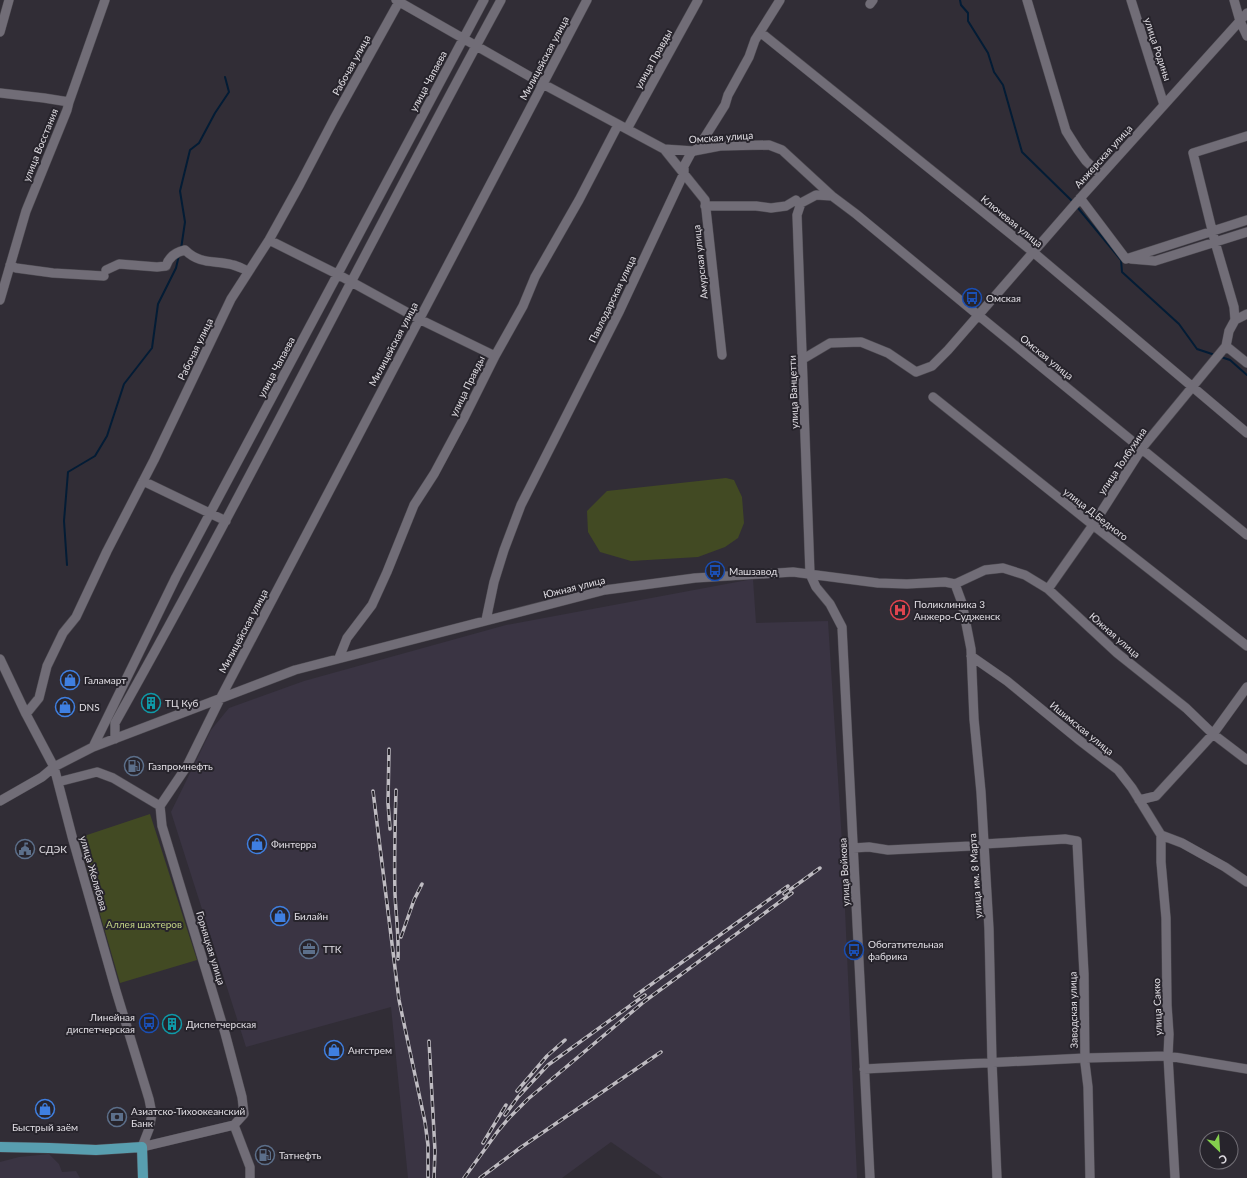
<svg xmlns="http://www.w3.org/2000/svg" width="1247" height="1178" font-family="Lato,sans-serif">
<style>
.built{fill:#3a3443}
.green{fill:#424a23}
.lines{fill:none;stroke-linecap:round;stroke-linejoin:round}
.stream{stroke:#031c35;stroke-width:2}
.minor-casing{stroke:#4d4a51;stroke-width:10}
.major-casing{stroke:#4d4a51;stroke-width:11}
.minor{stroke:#716d77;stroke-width:9}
.major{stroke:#589eaf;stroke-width:10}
.rail-casing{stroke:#bfbcc2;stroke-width:3.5}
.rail{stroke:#27242c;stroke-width:2;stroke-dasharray:6;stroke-linecap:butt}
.labels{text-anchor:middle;stroke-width:4;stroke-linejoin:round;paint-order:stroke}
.street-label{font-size:10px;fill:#e0dde3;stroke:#27242c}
.poi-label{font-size:10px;fill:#e0dde3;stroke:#27242c;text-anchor:start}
.park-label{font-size:10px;fill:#c2d284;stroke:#27242c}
</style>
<rect width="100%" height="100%" fill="#312d36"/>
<path class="built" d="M753 579 756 623 828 621 842 842 857 1178H663L611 1142 562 1178H408L391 1007 246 1047 171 812 211 730 229 708 304 681 506 625Z
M49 1154 59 1164 62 1172 76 1171 80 1178H0V1162L19 1157Z"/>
<path class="green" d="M726 478 734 480 742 497 744 523 738 538 725 547 698 557 631 561 600 552 588 532 587 511 607 491Z
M150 814 197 960 120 983 78 838Z"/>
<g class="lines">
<path class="stream" d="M960 0 961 5 968 13V21L988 53 994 72 1003 85 1022 152 1071 200
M1078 208 1121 260 1122 272 1179 324 1197 349 1215 355
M181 249 185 222 180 191 190 150 199 143 215 113 229 92 225 77
M1221 357 1230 360 1247 375
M67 565 64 521 68 472 95 456 107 436 124 384 152 348 158 304 176 268 179 255"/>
<g class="minor-casing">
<path id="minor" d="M396 0 543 84 664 149 705 200 722 355
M1027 0 1066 131 1078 150 1086 161 1101 175
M1131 0 1164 105
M1234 0 1240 21 1247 36
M870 4 873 0
M0 32 9 0
M760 32 1033 252 1247 433
M0 93 44 98 69 102
M627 129 698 0
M664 149 694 151 720 146 769 145 782 150 832 196
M1080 198 1126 259
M705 206H756L771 208 786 206 796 200
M269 240 337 274 419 319 495 356
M1126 259 1247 220
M1131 259 1155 261 1247 232
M10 265 16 268 53 273 104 276
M106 270 119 264 157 267 166 266C169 256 176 252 185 250 200 265 215 260 233 265 238 266 243 269 248 271
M0 300 26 211 67 110 69 102 105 0
M1235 320 1234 307 1215 242 1193 153 1247 136
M1226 346 1247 363
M803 359 830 343 861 342 888 353 916 372 932 366 948 350 1083 195 1247 13
M933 397 1093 525 1247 646
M143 481 226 521
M955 584 985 570 1003 568 1025 575 1048 589 1117 653 1186 708 1213 734 1247 760
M1048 589 1093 525 1142 448 1226 346 1229 331 1235 320 1247 314
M486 620 494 582 504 550 521 505 619 312 684 173V166L691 153 698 148 725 105 728 95 749 57 755 40 780 0
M971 656 1007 681 1079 740 1118 770 1132 788 1161 835
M339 658 347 638 372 605 387 572 414 505 434 474 464 418 495 356 523 306 535 277 579 200 618 125
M0 659 26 714 54 767 73 840 116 991 149 1099 152 1114 149 1129 142 1147
M26 714 39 698 47 666 63 633 76 617 107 551 154 460 231 299 269 240 300 184 334 119 400 0
M115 739V723C249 485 370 240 501 0
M93 747 176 577 484 0
M58 782 97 772 113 778 160 806
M1139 800 1156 796 1213 734 1247 687
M0 801 42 777 54 767 93 747 295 670 605 590 695 578 793 572 878 583 907 584 945 582 955 584 962 603 971 649 974 719 981 792 989 929 992 1062 997 1178
M160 806 187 766 220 699 587 0
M1161 835V862L1166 918 1167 1005 1169 1034 1168 1056 1175 1178
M1161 835 1182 843 1225 867 1247 882
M853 848 869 847 888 850 971 846 984 844 1065 839 1077 841 1084 974 1085 1063 1088 1087 1090 1178
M864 1069 1085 1058 1168 1056 1247 1069
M234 1125 250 1167V1178
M142 1147 234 1125 244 1114 242 1097 225 1033 162 826 160 806
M870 1178 842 627 830 604 816 587 810 574 797 215 801 203 816 195 832 196 856 214 978 315 1247 535"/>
</g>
<g class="major-casing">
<path id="major" d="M0 1147 49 1148 96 1150 142 1147 143 1178"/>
</g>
<use href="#minor" class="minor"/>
<use href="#major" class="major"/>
<g class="rail-casing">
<path id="rail" d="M389 749 388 803 390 829
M396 790C395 825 394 860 395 894 396 916 399 937 398 959
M373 791 399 1000 425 1122 428 1145V1178
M784 894 820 868
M401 937 414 900 422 884
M635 996 788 886
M429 1041 435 1151 434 1178
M517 1091 547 1056 565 1040
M505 1115 518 1097 548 1065 645 995
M483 1143 506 1105
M464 1178 498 1131 509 1118 528 1099 645 1001 792 893
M480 1178 520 1148 661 1052"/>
</g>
<use href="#rail" class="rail"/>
</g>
<defs>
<g id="bus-ring" transform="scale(1)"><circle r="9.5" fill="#27242c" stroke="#1a4fb4" stroke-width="1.5"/><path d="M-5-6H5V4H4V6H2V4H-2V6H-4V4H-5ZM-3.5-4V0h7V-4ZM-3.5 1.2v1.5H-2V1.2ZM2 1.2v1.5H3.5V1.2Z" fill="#1a4fb4"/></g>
<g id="hospital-ring" transform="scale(1)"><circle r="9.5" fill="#27242c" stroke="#e0444e" stroke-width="1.5"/><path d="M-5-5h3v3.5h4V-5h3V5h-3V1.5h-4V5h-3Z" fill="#e0444e"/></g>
<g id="shop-ring" transform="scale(1)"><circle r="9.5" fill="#27242c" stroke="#3f7fe0" stroke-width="1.5"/><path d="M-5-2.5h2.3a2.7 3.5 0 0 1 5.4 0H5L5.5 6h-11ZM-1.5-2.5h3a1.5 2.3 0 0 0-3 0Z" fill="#3f7fe0"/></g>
<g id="building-ring" transform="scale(1)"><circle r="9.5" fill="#27242c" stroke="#0f9aa8" stroke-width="1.5"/><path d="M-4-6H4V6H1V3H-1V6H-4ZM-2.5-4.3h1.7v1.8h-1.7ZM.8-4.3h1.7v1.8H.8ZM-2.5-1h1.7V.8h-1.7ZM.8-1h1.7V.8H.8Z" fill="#0f9aa8"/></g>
<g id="fuel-ring" transform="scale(1)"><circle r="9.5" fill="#27242c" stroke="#5c6f8a" stroke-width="1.5"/><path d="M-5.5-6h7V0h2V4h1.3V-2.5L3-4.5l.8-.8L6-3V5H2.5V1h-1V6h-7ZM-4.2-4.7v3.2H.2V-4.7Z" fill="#5c6f8a"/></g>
<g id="civic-ring" transform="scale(1)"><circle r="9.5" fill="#27242c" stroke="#5c6f8a" stroke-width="1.5"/><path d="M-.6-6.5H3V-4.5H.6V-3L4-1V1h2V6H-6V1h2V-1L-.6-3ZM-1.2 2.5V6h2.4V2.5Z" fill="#5c6f8a"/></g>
<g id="office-ring" transform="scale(1)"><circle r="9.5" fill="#27242c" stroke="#5c6f8a" stroke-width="1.5"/><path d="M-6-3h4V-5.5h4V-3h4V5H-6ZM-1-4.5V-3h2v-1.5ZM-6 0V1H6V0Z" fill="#5c6f8a"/></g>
<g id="bank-ring" transform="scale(1)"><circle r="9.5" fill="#27242c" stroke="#5c6f8a" stroke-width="1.5"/><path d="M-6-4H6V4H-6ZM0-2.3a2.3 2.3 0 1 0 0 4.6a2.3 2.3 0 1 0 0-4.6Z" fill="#5c6f8a"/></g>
</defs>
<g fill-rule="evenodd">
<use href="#bus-ring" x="972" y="298"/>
<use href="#bus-ring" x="715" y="571"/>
<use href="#hospital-ring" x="900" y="610"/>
<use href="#shop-ring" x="70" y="680"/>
<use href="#building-ring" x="151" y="703"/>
<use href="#shop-ring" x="65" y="707"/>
<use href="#fuel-ring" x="134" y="766"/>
<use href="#shop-ring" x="257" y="844"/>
<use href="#civic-ring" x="25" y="849"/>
<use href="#shop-ring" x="280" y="916"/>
<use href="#office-ring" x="309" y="949"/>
<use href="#bus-ring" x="854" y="950"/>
<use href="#bus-ring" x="149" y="1023"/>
<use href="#building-ring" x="172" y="1024"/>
<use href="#shop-ring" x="334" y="1050"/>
<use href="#shop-ring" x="45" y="1109"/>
<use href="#bank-ring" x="117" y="1117"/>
<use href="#fuel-ring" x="265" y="1155"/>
</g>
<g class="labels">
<g class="street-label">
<text transform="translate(1158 49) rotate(72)" y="4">улица Родины</text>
<text transform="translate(544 58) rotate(-62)" y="4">Милицейская улица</text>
<text transform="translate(653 59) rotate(-61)" y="4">улица Правды</text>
<text transform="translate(351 65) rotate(-61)" y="4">Рабочая улица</text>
<text transform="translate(428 81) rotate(-62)" y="4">улица Чапаева</text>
<text transform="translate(721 137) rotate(-4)" y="4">Омская улица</text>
<text transform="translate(40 145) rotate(-68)" y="4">улица Восстания</text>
<text transform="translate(1103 156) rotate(-48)" y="4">Анжерская улица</text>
<text transform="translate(1012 221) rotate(39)" y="4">Ключевая улица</text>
<text transform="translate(700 262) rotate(-96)" y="4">Амурская улица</text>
<text transform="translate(612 299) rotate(-64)" y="4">Павлодарская улица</text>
<text transform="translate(393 344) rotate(-62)" y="4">Милицейская улица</text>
<text transform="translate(195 349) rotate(-64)" y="4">Рабочая улица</text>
<text transform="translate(1047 357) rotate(39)" y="4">Омская улица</text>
<text transform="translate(276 367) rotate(-62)" y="4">улица Чапаева</text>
<text transform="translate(467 386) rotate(-64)" y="4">улица Правды</text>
<text transform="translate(793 392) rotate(-92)" y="4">улица Ванцетти</text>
<text transform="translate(1122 461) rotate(-56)" y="4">улица Толбухина</text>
<text transform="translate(1096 514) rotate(38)" y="4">улица Д.Бедного</text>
<text transform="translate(574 587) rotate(-14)" y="4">Южная улица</text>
<text transform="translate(243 631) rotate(-62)" y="4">Милицейская улица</text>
<text transform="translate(1115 635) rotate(41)" y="4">Южная улица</text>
<text transform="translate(1082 728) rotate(39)" y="4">Ишимская улица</text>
<text transform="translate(844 872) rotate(-93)" y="4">улица Войкова</text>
<text transform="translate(94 873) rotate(74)" y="4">улица Желябова</text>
<text transform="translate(975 876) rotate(-94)" y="4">улица им. 8 Марта</text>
<text transform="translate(211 948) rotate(73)" y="4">Горняцкая улица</text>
<text transform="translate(1157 1007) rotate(-92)" y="4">улица Сакко</text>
<text transform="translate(1073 1010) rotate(-91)" y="4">Заводская улица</text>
</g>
<g class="poi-label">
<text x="986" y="302">Омская</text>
<text x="729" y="575">Машзавод</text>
<text x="914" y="608">Поликлиника 3<tspan x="914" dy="12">Анжеро-Судженск</tspan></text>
<text x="84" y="684">Галамарт</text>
<text x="165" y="707">ТЦ Куб</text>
<text x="79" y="711">DNS</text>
<text x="148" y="770">Газпромнефть</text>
<text x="271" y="848">Финтерра</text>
<text x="39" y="853">СДЭК</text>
<text x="294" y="920">Билайн</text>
<text x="868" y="948">Обогатительная<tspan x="868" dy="12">фабрика</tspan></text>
<text x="323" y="953">ТТК</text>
<text x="135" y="1021" text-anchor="end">Линейная<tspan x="135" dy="12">диспетчерская</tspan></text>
<text x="186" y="1028">Диспетчерская</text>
<text x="348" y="1054">Ангстрем</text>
<text x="131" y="1115">Азиатско-Тихоокеанский<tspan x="131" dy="12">Банк</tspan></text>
<text x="45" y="1131" text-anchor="middle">Быстрый заём</text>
<text x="279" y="1159">Татнефть</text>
</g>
<g class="park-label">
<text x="144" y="928">Аллея шахтеров</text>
</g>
</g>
<g transform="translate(1219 1150) rotate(155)"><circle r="19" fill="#27242c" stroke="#716e75"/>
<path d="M0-3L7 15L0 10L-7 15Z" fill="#84cf4d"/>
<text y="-6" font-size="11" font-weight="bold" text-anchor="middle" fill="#e0dde3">С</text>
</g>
</svg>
